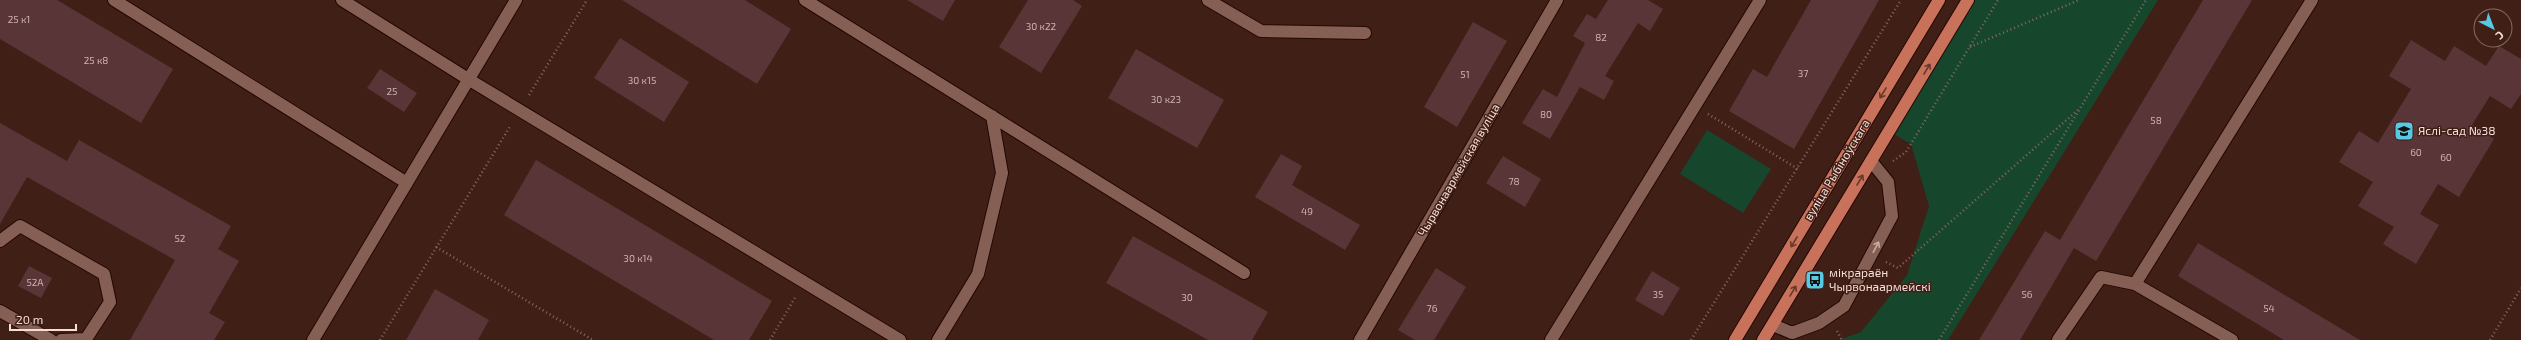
<svg xmlns="http://www.w3.org/2000/svg" width="2521" height="340" font-family="'Exo 2',sans-serif">
<style>
.green{fill:#16472c}
.building{fill:#5a3537}
.lines{fill:none;stroke-linecap:round;stroke-linejoin:round}
.minor-casing{stroke:#250702;stroke-width:14}
.major-casing{stroke:#250702;stroke-width:14}
.path{stroke:#866962;stroke-width:2.5;stroke-dasharray:1 3;stroke-linecap:butt}
.minor{stroke:#855f54;stroke-width:12}
.major{stroke:#c8725b;stroke-width:12}
.oneway{stroke:#69382b}
.oneway2{stroke:#c8aba3}
.labels{text-anchor:middle;stroke-width:3;stroke-linejoin:round;paint-order:stroke}
.number-label{font-size:10px;fill:#ceb4b0}
.poi-label{font-size:12px;fill:#f5ded8;stroke:#401f17;text-anchor:start}
.street-label{font-size:12px;fill:#f5ded8;stroke:#401f17}
</style>
<rect width="100%" height="100%" fill="#401f17"/>
<path class="green" d="M1969 0H2158L1948 340H1839L1861 332 1907 275 1929 206 1911 144 1890 132Z
M1707 130 1771 169 1743 213 1680 174Z"/>
<path class="building" d="M0 0H57L173 69 141 123 0 39Z
M622 0H745L791 29 757 84Z
M907 0H955L943 21Z
M1028 0H1073L1082 6 1041 73 999 47Z
M1608 0H1648L1663 9 1650 31 1638 23 1605 76 1614 81 1604 100 1580 87 1550 139 1522 123 1543 89 1557 97 1585 43 1573 36 1587 14 1596 19Z
M1811 0H1879L1794 149 1729 111 1753 69 1767 77Z
M2203 0H2252L2096 261 2074 248 2020 340H1979L2045 231 2060 240Z
M1473 22 1507 41 1457 127 1424 107Z
M620 38 689 82 664 122 594 78Z
M2411 40 2445 61 2454 46 2486 66 2499 46 2521 59V94L2511 109 2490 96 2472 125 2494 139 2459 197 2438 184 2420 214 2439 225 2416 264 2383 244 2394 227 2358 206 2373 182 2339 162 2359 131 2378 143 2411 89 2389 76Z
M1136 49 1224 100 1197 148 1108 98Z
M380 69 417 93 404 112 367 88Z
M0 123 67 161 79 140 231 226 218 249 239 261 209 313 225 322 214 340H130L175 260 27 177 0 224Z
M1281 154 1302 166 1292 185 1360 225 1345 250 1255 197Z
M1503 156 1541 179 1525 207 1486 183Z
M536 160 772 301 749 340H714L504 215Z
M1133 236 1268 312 1252 340H1208L1106 283Z
M2198 243 2360 340H2284L2178 276Z
M29 266 52 278 41 298 18 286Z
M1436 268 1466 287 1434 340H1415L1398 330Z
M1652 271 1680 288 1663 316 1635 300Z
M435 289 489 320 478 340H406Z"/>
<g class="lines">
<g class="minor-casing">
<path id="minor" d="M114 0 407 183
M342 0 468 79 900 340
M805 0 1244 273
M1208 0 1261 31 1365 33
M0 241 20 226 104 274 110 302 86 339 61 340
M2135 284 2232 340
M0 311 51 340
M1773 325 1792 333 1819 323 1844 306 1892 216 1888 182 1871 161
M313 340 516 0
M938 340 978 274 1002 173 992 116
M1360 340 1557 0
M1551 340 1760 0
M2058 340 2101 277 2135 284 2312 0"/>
</g>
<g class="major-casing">
<path id="major" d="M1735 340 1939 0
M1763 340 1968 0"/>
</g>
<path class="path" d="M1970 47 2079 0
M529 95 587 0
M1708 114 1798 169
M1893 161 1906 152 1998 0
M436 247 593 340
M1886 262 1898 268 2078 110
M1837 331 1842 340
M380 340 511 125
M770 340 796 296
M1691 340 1901 0
M1939 340 2146 0
M2490 340 2521 288"/>
<use href="#minor" class="minor"/>
<use href="#major" class="major"/>
</g>
<defs><path id="oneway-shaft" d="M-6 0H5M1.5-3L5.5 0L1.5 3" fill="none" stroke-width="1.6" stroke-linecap="round" stroke-linejoin="round"/></defs>
<g class="oneway">
<use href="#oneway-shaft" transform="translate(1927 69) rotate(-59)"/>
<use href="#oneway-shaft" transform="translate(1883 93) rotate(121)"/>
<use href="#oneway-shaft" transform="translate(1860 180) rotate(-59)"/>
<use href="#oneway-shaft" transform="translate(1794 242) rotate(121)"/>
<use href="#oneway-shaft" transform="translate(1793 291) rotate(-59)"/>
</g>
<use class="oneway2" href="#oneway-shaft" transform="translate(1876 247) rotate(-62)"/>
<defs>
<g id="school-square" transform="scale(1)"><rect x="-9" y="-9" width="18" height="18" rx="4" fill="#58c9e3" stroke="#401f17"/><path d="M0-5L7-2L0 1L-7-2ZM-4 1L0 2.5L4 1V4Q0 6-4 4Z" fill="#111"/></g>
<g id="bus-square" transform="scale(1)"><rect x="-9" y="-9" width="18" height="18" rx="4" fill="#58c9e3" stroke="#401f17"/><path d="M-5-6H5V4H4V6H2V4H-2V6H-4V4H-5ZM-3.5-4V0h7V-4ZM-3.5 1.2v1.5H-2V1.2ZM2 1.2v1.5H3.5V1.2Z" fill="#111"/></g>
</defs>
<g fill-rule="evenodd">
<use href="#school-square" x="2404" y="131"/>
<use href="#bus-square" x="1815" y="280"/>
</g>
<g class="labels">
<g class="number-label">
<text x="19" y="23">25 к1</text>
<text x="1041" y="30">30 к22</text>
<text x="1601" y="41">82</text>
<text x="96" y="64">25 к8</text>
<text x="1803" y="77">37</text>
<text x="1465" y="78">51</text>
<text x="642" y="84">30 к15</text>
<text x="392" y="95">25</text>
<text x="1166" y="103">30 к23</text>
<text x="1546" y="118">80</text>
<text x="2156" y="124">58</text>
<text x="2416" y="156">60</text>
<text x="2446" y="161">60</text>
<text x="1514" y="185">78</text>
<text x="1307" y="215">49</text>
<text x="180" y="242">52</text>
<text x="638" y="262">30 к14</text>
<text x="35" y="286">52А</text>
<text x="1658" y="298">35</text>
<text x="2027" y="298">56</text>
<text x="1187" y="301">30</text>
<text x="1432" y="312">76</text>
<text x="2269" y="312">54</text>
</g>
<g class="poi-label">
<text x="2418" y="135">Яслі-сад №38</text>
<text x="1829" y="277">мікрараён<tspan x="1829" dy="14">Чырвонаармейскі</tspan></text>
</g>
<g class="street-label">
<text transform="translate(1459 170) rotate(-60)" y="4">Чырвонаармейская вуліца</text>
<text transform="translate(1837 170) rotate(-59)" y="4">вуліца Рыбіноўскага</text>
</g>
</g>
<g transform="translate(2493 28) rotate(138)"><circle r="19" fill="#401f17" stroke="#886b64"/>
<path d="M0-3L7 15L0 10L-7 15Z" fill="#58c9e3"/>
<text y="-6" font-size="11" font-weight="bold" text-anchor="middle" fill="#f5ded8">С</text>
</g>
<path d="M10 324v6h66v-6" fill="none" stroke="#f5ded8" stroke-width="2"/>
<text x="16" y="324" font-size="12" fill="#f5ded8" stroke="#401f17" stroke-width="3" paint-order="stroke">20 m</text>
</svg>
